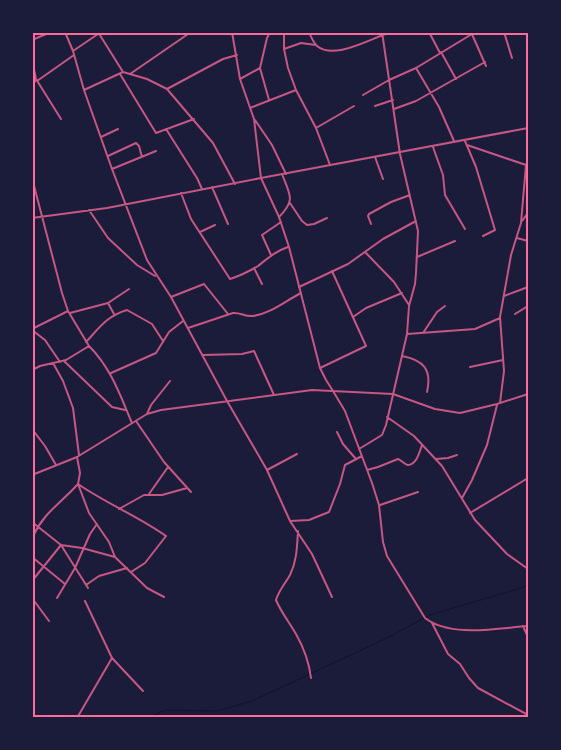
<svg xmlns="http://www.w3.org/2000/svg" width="561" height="750" font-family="Inter,sans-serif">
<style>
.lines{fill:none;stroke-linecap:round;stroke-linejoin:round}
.stream{stroke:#12122b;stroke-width:1}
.minor{stroke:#c65784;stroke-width:2}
.tertiary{stroke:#c65784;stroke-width:2}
.neatline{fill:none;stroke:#ff6b9d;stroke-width:2}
</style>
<rect width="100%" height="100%" fill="#1b1b3a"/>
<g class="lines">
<path class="stream" d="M148 718 165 710 217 711 252 701 387 638 430 615 528 586"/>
<path class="minor" d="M65 32 73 51 84 90
M98 32 123 72
M284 32V49L288 68 296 90 316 128 330 165
M309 32C311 37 313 42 317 46 335 61 372 37 392 32
M429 32 440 53
M471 32 486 66
M504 32 512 58
M32 40 51 32
M284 49 301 43 316 45
M73 51 98 34
M441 52 456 79
M32 60 36 79 61 119
M416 68 439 107 454 141
M120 74 156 133 194 119
M130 74 191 32
M240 79 260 68
M37 81 74 55
M32 87 36 79
M167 89 223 59 237 55
M363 95 389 80 416 68 472 34
M269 100 260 68 267 38 270 32
M375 106 393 100
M250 108 296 90
M394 109 416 101 485 62
M255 120 272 145 286 174
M316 128 354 106
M166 129 197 178 202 189
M101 137 118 129
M465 141 476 167 495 230 483 236
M467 145 526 165
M433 147 443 175 445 195 465 229
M108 156 136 143 139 146 142 157
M375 157 383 179
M112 169 156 151
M32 178 62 293 68 311 89 346 66 360 40 366 32 370
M235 184 213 143 167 89 147 79 123 72 84 90 112 169 147 260 171 297 227 401 267 470 290 521 312 554 332 597
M212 187 228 224
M181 193 191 219 230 279C237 277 252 270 258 266 268 258 276 251 288 247
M290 203 302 221 307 225 314 224 327 218
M89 210 108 238 137 265 155 276
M279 217C296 200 290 195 282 174
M32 218 107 208 261 178 254 119 240 79 232 32
M522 221 528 213
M371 224 368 216 369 214 391 202 410 195
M200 232 215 225
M517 238 528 241
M365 252 394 282 409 305
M271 255 262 235 281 222
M417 257 455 241
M254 268 262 284
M299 287 348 264 383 239 416 221
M504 296 528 287
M171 297 204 284 228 314
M108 303 114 314
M70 313 108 303 129 289
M515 314 528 306
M353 317 366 308 402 293
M188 328 233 313C240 312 245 317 253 316 270 314 285 301 301 293
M32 329 68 311
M32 330 45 340 60 362
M423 333 437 312 445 306
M407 334 475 329 500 318
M86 342C100 327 107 316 127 310L152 324 163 341
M89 346C111 368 120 395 132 423
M203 355 242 354 254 351 274 395
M402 356C424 360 432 370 427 392
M64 361 112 407 125 410
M53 363 63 381 73 408 79 455
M470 367 503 360
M320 368 366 346 332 271
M111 373 156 353 169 332 183 321
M333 391 345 411 372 483 379 505 383 542 387 556 425 618C451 638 498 628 528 626
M500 403 504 371 500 317 511 255 521 223 526 165 528 162
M147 414 151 405 170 381
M387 417 414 436 442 466 475 520 507 554 528 569
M136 421 164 462 191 492
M32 429 45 446 56 465
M337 432 343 444 356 459
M359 449 382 435 386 425 407 334 409 306 415 284 416 273 418 231 400 154 382 32
M77 457 80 473 78 484 89 513 109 542 115 557 147 588 164 597
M436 459 448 458 457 455
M267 470 297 454
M367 470 378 467 398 459C401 460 405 465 408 465 417 465 420 450 422 445
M78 484C107 504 138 516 166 536L145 563 131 572
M149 494 168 467
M462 498 472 480 487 445 497 405
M380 505 418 492
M119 509 144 495H162L187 488
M470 513 528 478
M290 521 309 520 329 512 340 484 345 465 362 456
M32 522 61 545 88 588
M298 531C297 546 297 561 290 575 285 584 279 590 276 600 281 612 289 622 296 634 304 648 309 662 311 678
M32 538C44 512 60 504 78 484
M61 545 82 548 115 557
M32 557 65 584
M32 581 61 545
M86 585 99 576 127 568
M32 598 49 621
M57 598 75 568 90 534 97 524
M85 601 112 658 143 691
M432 623 448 654 460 664 469 678 478 688 528 715
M523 626 528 637
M77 718 112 658"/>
<path class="tertiary" d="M333 391 326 380 320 368 289 247 279 217 261 178 528 128
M32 475 77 457 147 414 161 410 312 390 393 394 435 409 460 413 497 404 528 394"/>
</g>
<rect width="561" height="750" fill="none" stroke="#1b1b3a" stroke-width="68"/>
<rect x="34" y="34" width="493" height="682" class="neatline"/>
</svg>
